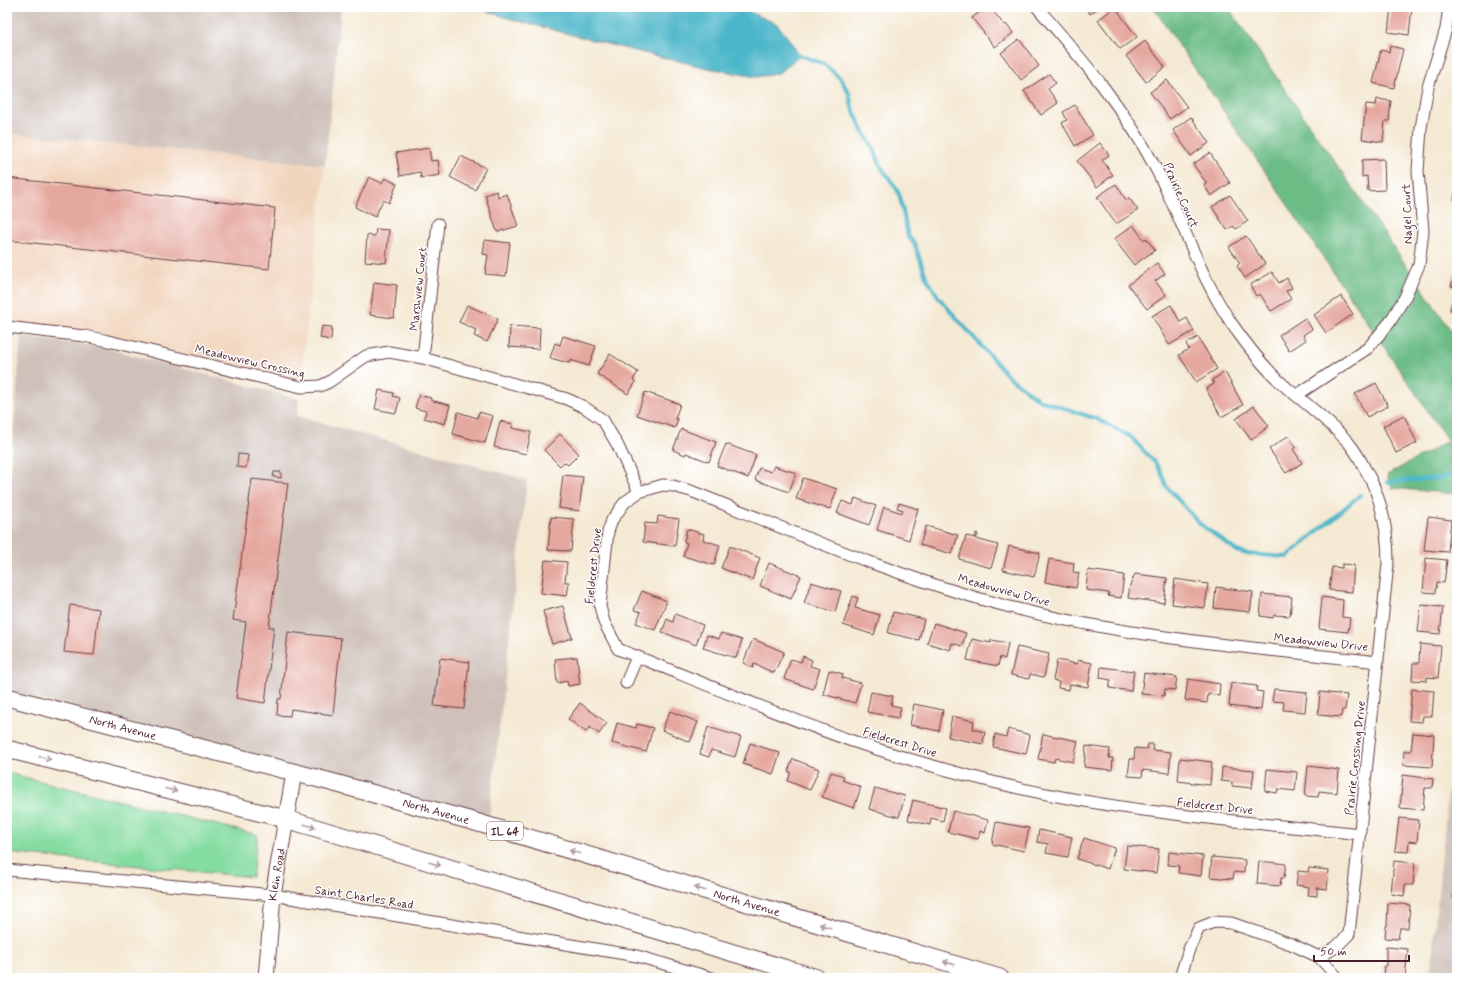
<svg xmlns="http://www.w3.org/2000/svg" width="1464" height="985" font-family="Mynerve,sans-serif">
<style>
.built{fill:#f2d5bd}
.industrial{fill:#cfc1ba}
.green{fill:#85dca0;stroke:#687e66}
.forest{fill:#6cbc86;stroke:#5b6e58}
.water{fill:#4cb6c9;stroke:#4b6a7a}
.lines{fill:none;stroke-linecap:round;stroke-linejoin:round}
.stream{stroke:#4cb6c9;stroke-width:4}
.building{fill:#e5a89f}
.street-casing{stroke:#643d44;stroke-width:13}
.secondary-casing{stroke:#643d44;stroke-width:17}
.primary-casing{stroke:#643d44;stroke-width:19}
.street{stroke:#fff;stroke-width:11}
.secondary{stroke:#fff;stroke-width:15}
.primary{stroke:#fff;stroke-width:17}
.oneway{stroke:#ae9aa0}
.labels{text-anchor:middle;stroke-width:3;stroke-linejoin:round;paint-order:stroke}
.shield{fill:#fff;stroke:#80626b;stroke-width:1}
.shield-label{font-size:11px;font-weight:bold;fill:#4a1f2b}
.street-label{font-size:12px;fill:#4a1f2b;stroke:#fff}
</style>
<rect width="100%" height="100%" fill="#fff"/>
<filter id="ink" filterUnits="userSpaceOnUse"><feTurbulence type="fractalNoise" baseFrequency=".025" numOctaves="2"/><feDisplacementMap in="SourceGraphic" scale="8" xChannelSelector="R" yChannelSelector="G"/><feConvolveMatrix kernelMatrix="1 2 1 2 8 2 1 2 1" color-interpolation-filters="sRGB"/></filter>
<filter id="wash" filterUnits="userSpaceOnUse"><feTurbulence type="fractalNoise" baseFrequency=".012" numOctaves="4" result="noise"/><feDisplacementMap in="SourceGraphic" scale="16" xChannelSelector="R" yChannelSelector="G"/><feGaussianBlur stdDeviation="0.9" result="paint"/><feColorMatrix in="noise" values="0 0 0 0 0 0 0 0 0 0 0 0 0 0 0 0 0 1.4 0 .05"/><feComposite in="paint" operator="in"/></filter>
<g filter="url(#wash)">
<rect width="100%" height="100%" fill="#f4e9d3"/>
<path class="built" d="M7 133 325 165 300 383 109 334 7 322Z"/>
<path class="industrial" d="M7 7H341L325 165 7 133Z
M21 337 97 346 299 399 297 416 527 480 489 819 7 691V513Z
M1457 696V978H1430Z"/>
<path class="green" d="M7 773 258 835 252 877 7 853Z"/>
<path class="forest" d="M1153 7H1228L1457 339V494L1392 488 1387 475 1448 441Z"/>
<path class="water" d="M474 7H739L777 24 791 42 799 55 792 62 777 74 756 77 703 67 627 49 511 19Z"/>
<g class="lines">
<path class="stream" d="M799 55 824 64 840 78 849 93 852 107 862 129 874 149 881 167 896 188 900 197 908 236 915 245 926 277 939 298 1008 376 1039 400 1097 419 1131 437 1156 464 1162 474 1166 486 1200 524 1237 551 1247 554 1287 557 1360 495
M1387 482 1441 478 1457 473"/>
</g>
<g id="blocks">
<path class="building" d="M986 7H990L1004 25 1006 24 1013 33 995 47 972 18Z
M1085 7H1100L1090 14Z
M1115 7 1137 37 1120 49 1098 20Z
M1391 7H1412L1409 35 1388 32Z
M1019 39 1039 66 1021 80 1001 53Z
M1145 41 1165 67 1146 82 1126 56Z
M1390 46 1403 49 1394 88 1373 83 1381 50 1389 52Z
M1049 74 1056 83 1048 89 1058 103 1041 115 1024 91Z
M1167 80 1187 107 1170 119 1150 92Z
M1377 99 1391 101 1389 121H1385L1383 142 1362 139 1366 104 1376 105Z
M1075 105 1093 135 1075 146 1062 123 1067 120 1063 112Z
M1191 117 1209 143 1191 156 1173 130Z
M1100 143 1109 155 1102 160 1113 175 1097 187 1077 161Z
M429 148 431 161 438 160 440 175 421 178 420 172 400 176 396 153Z
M1210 153 1230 183 1211 196 1204 185 1207 184 1193 164Z
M461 156 486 168 475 190 450 177Z
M1384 159 1385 190 1368 191 1367 176 1362 177V160Z
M369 177 382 183 385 178 397 184 389 203 383 200 375 217 355 207Z
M7 178 275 208 269 269 7 240Z
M1116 184 1126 200 1129 198 1138 210 1116 224 1097 197Z
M1456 185H1457V200H1454Z
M497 191 498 197 507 194 518 226 497 232 485 195Z
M1230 195 1248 221 1236 229 1233 226 1227 230 1212 207Z
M1133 225 1144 240 1146 238 1155 250 1134 265 1114 239Z
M376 229 389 230 386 263 365 261 367 235 375 236Z
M1246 236 1265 264 1245 278 1237 266 1240 263 1229 247Z
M485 240 510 243 506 276 485 274 488 255 483 254Z
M1157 263 1165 274 1155 281 1166 295 1147 309 1128 285Z
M1272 272 1279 283 1287 278 1292 288 1286 291 1291 299 1271 311 1260 294 1256 296 1250 285Z
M1455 274H1457V312L1450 310 1456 287 1451 286Z
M374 282 397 285 394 318 370 315Z
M1341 296 1353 314 1326 333 1314 315Z
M467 305 498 319 487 342 474 336 476 330 459 322Z
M1171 305 1180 322 1187 318 1194 331 1169 345 1152 316Z
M1305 318 1312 329 1303 335 1306 340 1289 351 1279 335Z
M322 326 332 327 331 340 320 338Z
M510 326 540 328 539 349 509 347Z
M563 336 596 346 589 366 570 360 569 363 550 358 555 343 560 345Z
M1198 337 1217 369 1196 382 1179 355 1189 349 1186 344Z
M610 354 638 372 633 380 636 382 628 394 597 374Z
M1225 372 1243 405 1221 417 1206 389 1214 384 1212 380Z
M1376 383 1388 406 1367 417 1355 394Z
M379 390 394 393 393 396 400 398 396 413 375 409Z
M645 392 680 404 675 419H678L675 428 637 415Z
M419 395 431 398 430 400 450 405 445 424 424 418 426 411 415 408Z
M1254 406 1269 426 1251 440 1236 419Z
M458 412 477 418 479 412 493 416 485 443 453 434Z
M1404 415 1417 443 1396 453 1383 426Z
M500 421 513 424 512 428 531 432 526 454 494 447Z
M681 429 716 442 709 462 686 453 685 455 673 450Z
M560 434 579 454 568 465 564 462 560 466 544 450Z
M1288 436 1296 447 1293 449 1302 463 1286 473 1269 449Z
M726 444 756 455 748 478 717 466Z
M238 454 248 455 246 468 237 467Z
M774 466 796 473 789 492 755 480 759 468 771 472Z
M274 472H281V478L273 477Z
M563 475 583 477 579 511 559 508Z
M803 478 837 489 830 509 796 499Z
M252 479 288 483 269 627H274L265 703 236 698 246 622 233 620Z
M855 498 876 506 869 525 837 513 842 501 853 505Z
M899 503 918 509 909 540 877 530 884 507 902 513 903 510 897 508Z
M658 516 679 519 675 546 643 542 645 523 657 524Z
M551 517 574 519 571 551 548 550Z
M1428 517 1451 520 1448 552 1424 550Z
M926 526 958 535 952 554 920 545Z
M687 529 704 534 703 540 720 545 714 565 683 556 687 543 684 542Z
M976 533 978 534 976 539 998 545 991 568 959 559 966 536 975 538Z
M730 546 760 558 752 580 721 568Z
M1009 546 1040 553 1034 577 1003 570Z
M1426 558 1447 560 1444 583 1437 582 1435 593 1423 592Z
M1049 559 1074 563 1073 572 1079 573 1076 588 1045 582Z
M545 560 567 562 565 582H569L567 596 541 593Z
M769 563 801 576 791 599 760 586Z
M1342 564 1354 565 1352 592 1329 590 1332 567 1342 568Z
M1088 570 1124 575 1121 598 1108 596 1109 593 1086 590Z
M1135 574 1167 578 1164 603 1128 598 1130 585Z
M1175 579 1208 584 1205 608 1172 604Z
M811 582 841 591 835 612 804 603Z
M1216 587 1253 592 1250 612 1214 608Z
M642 591 667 601 655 630 636 623 641 612 634 610Z
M1262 594 1292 597 1290 616 1274 615 1273 618 1260 616Z
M853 596 858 598 855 608 880 615 874 635 843 625Z
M1322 597 1343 600 1342 617 1350 618 1348 632 1319 629Z
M70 605 99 609 94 655 64 652Z
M1421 605 1443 607 1440 634 1418 632Z
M563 606 572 638 552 644 543 611Z
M893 612 924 619 919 640 888 633Z
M675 614 703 625 696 645 662 632 667 619 673 622Z
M934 623 966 633 962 646 952 643 950 650 927 643Z
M288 632 341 638 333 715 291 709 290 716 277 715 278 699H281Z
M721 633 742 640 736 658 703 648 707 635 719 639Z
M753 639 784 652 774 673 754 664 753 668 743 663Z
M972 639 991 643V640L1008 643 1005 659 1000 657 998 666 967 660Z
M1420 644 1441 646 1438 678 1427 677V681L1412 680 1413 663H1419Z
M1017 647 1049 654 1044 677 1030 674 1029 679 1011 675Z
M803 656 812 660 810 666 820 669 813 689 784 679 791 659 801 662Z
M577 657 580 684 568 686 567 681 557 683 555 659Z
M440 658 469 662 464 709 434 706Z
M1057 660 1077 664 1078 660 1092 663 1088 687 1070 684 1069 690 1058 688 1059 682 1053 680Z
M1101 667 1134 671 1131 691 1109 688 1111 680 1100 678Z
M829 670 843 674 842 678 861 683 855 703 823 694Z
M1144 673 1177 677 1175 690 1165 689 1164 696 1141 694Z
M1188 679 1220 684 1219 696 1208 694 1207 703 1185 700Z
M1231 683 1257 686 1256 691 1263 692 1261 710 1229 706Z
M1274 689 1307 692 1305 712 1283 710 1284 702 1272 701Z
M1412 689 1434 691 1432 716H1423L1422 722 1409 721Z
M871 692 893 696 891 705 901 707 898 718 867 712Z
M1320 692 1347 695 1345 710H1342L1341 717 1318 715Z
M580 703 607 723 599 734 590 727 586 732 568 719Z
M914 704 943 710 939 731 910 725Z
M670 711 698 722 690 742 662 730Z
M952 716 974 721 973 729 985 732 983 744 948 737Z
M617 723 636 728 637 724 653 728 646 752 612 743Z
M708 727 741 737 735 757 711 750 709 757 700 754Z
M1008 729 1030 735 1026 754 993 747 995 734 1006 737Z
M1413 733 1434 735 1432 767 1403 765 1404 751H1411Z
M1043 734 1078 741 1073 762 1055 758 1054 762 1038 759Z
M750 743 780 753 773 774 743 764Z
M1148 744H1153L1152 750 1171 752 1169 773 1143 770 1142 777 1128 776 1130 759H1134L1135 748 1147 749Z
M1086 746 1110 749 1109 758H1113L1112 770 1084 767Z
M1180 758 1212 762 1210 785 1178 781Z
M793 759 819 769 810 790 788 781 791 772 788 771Z
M1308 766 1339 770 1337 793 1319 791 1318 797 1305 796Z
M1222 767 1254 770 1252 788 1232 786V782L1221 781Z
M1267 769 1297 772 1295 791 1278 789 1277 793 1265 791Z
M831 772 844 776 842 780 861 787 854 808 822 797Z
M1403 775 1433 779 1432 788H1425L1423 810 1400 808Z
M875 788 905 796 899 817 869 809Z
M913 800 946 808 943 821 931 818 930 825 908 820Z
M953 811 988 820 985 833 980 831 978 839 948 832Z
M1399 818 1419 820 1417 842 1409 841 1408 852 1395 851Z
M996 822 1029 828 1024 851 992 844Z
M1039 830 1072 837 1068 857 1046 853 1048 844 1037 842Z
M1084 838 1115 848 1108 869 1077 859Z
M1127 846 1159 849 1156 873 1124 869Z
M1169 852 1203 856 1201 876 1178 873 1179 866 1168 865Z
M1212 857 1245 860 1244 873 1234 872 1233 879 1210 877Z
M1259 861 1286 864 1284 878H1281L1280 886 1257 884Z
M1394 861 1415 863 1413 885H1405L1404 896 1391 894Z
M1309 868 1329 870 1327 889 1317 888V896L1308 895 1309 887 1296 885 1298 871 1308 872Z
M1456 873H1457V899L1453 898Z
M1388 903 1410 905 1408 928H1400L1398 939 1385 938 1386 926H1387Z
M1386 947 1408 949 1405 978 1383 977 1384 966H1386Z"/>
</g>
</g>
<g filter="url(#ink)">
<use href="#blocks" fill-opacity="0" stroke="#643d44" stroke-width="1"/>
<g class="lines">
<g class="street-casing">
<path id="street" d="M1037 7C1080 57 1124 107 1155 167 1183 220 1198 274 1232 324 1248 347 1266 370 1287 388 1308 405 1330 422 1348 442 1354 449 1360 459 1364 467 1382 497 1388 530 1388 564L1349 934 1336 947 1319 957 1291 944 1231 923 1214 922 1199 928 1189 949 1180 978
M7 327 84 336 104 340 301 387 320 386 329 382 366 356 389 352 423 358 567 399 584 407 603 420 618 446 639 492
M423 358 438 224
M1297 395 1368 348 1390 322 1405 297 1419 265 1423 231 1418 171 1421 128 1428 87 1446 29 1449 7
M626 683 637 657
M1360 834C1238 821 1116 812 997 783 948 771 900 757 852 741 773 713 696 680 618 649L604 622 600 606 608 532 612 520 625 502 639 492 663 485 673 486 691 491C796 533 901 579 1010 607 1131 638 1255 648 1378 662
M7 870 273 895 637 956 712 978
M1319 957 1338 978"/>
</g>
<g class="secondary-casing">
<g id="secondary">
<path id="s1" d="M266 978 273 895 294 773"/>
</g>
</g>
<g class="primary-casing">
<g id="primary">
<path id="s2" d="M7 697 331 782 472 821 1000 978"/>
<path d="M7 749 286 819 817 978"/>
</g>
</g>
<use href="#street" class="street"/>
<use href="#secondary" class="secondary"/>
<use href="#primary" class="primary"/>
</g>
<defs><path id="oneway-shaft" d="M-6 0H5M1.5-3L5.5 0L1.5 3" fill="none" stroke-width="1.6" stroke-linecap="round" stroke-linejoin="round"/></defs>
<g class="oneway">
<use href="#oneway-shaft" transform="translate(45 758) rotate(14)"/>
<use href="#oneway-shaft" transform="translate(171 790) rotate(14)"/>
<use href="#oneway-shaft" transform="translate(310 826) rotate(17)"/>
<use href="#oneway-shaft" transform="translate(575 852) rotate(-164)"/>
<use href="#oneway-shaft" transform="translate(435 864) rotate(17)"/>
<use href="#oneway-shaft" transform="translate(700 889) rotate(-164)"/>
<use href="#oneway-shaft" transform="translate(825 926) rotate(-164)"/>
<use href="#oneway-shaft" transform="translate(949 963) rotate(-164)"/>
</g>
</g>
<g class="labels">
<rect class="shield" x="487" y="822" width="36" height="18" rx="3"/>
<g class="shield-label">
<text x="505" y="835">IL 64</text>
</g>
<g class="street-label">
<text transform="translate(1181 195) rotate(66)" y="4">Prairie Court</text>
<text transform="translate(1407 214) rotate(-92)" y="4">Nagel Court</text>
<text transform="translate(418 289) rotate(-84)" y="4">Marshview Court</text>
<text transform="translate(250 361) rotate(13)" y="4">Meadowview Crossing</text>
<text transform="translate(593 566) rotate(-84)" y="4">Fieldcrest Drive</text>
<text transform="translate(1004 590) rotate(15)" y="4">Meadowview Drive</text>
<text transform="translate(1321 642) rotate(6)" y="4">Meadowview Drive</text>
<text dy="4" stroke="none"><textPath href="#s2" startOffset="120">North Avenue</textPath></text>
<text transform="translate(900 742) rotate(17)" y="4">Fieldcrest Drive</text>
<text transform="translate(1355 758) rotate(-84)" y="4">Prairie Crossing Drive</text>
<text transform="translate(1215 806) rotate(6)" y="4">Fieldcrest Drive</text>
<text dy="4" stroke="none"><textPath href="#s2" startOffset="444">North Avenue</textPath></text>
<text dy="4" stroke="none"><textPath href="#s1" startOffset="104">Klein Road</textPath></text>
<text transform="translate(364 897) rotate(9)" y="4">Saint Charles Road</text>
<text dy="4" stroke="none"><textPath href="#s2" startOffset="768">North Avenue</textPath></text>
</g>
</g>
<rect width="1464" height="985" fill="none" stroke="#fff" stroke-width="24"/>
<path d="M1314 955v6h95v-6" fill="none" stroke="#4a1f2b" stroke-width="2"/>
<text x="1320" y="955" font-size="12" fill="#4a1f2b" stroke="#ffffff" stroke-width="3" paint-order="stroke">50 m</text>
</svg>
